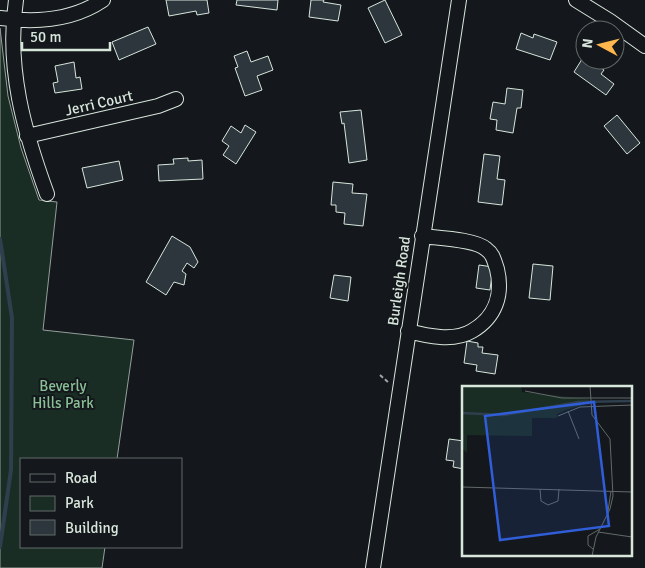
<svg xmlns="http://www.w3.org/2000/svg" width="645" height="568" font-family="Signika,sans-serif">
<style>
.green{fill:#1a2d24;stroke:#939e99}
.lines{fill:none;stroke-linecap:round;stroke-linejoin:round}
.stream{stroke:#2f3f4d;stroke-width:4}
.building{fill:#2c363c;stroke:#d8e6dc}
.minor-casing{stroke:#d8e6dc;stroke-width:16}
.path{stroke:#9da8a2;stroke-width:2;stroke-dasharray:4 2.5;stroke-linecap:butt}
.minor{stroke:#14181c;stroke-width:14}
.labels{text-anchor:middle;stroke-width:4;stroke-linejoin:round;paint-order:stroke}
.street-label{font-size:15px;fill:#d8e6dc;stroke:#14181c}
.park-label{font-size:15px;fill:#8ac095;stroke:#14181c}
.inset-river{fill:none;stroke:#2f3f4d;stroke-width:2.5}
.inset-road{fill:none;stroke:#626a69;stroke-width:1}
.view{fill:#305dd8;fill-opacity:0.15;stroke:#305dd8;stroke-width:2.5}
.inset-edge{fill:none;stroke:#d8e6dc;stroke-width:2.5}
</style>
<rect width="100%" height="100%" fill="#14181c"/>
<path class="green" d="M0 28 8 96 21 148 39 200 57 202 43 330 134 340 117 459H21V547H105L102 568H0Z"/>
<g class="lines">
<path class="stream" d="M0 239 12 318 11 470 0 547"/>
</g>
<path class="building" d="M166 0H207L209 13 197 15 196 11 169 16Z
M237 0H278L277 10 236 5Z
M311 0H324L323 2 341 5 338 21 309 17Z
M385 0 402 35 385 43 368 8Z
M148 27 156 44 119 60 112 42Z
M521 33 533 38 534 34 557 42 550 60 516 49Z
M247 51 251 62 268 56 273 70 257 76 262 90 245 96 235 68 238 67 234 56Z
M584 56 585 60H590L604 70 601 74 614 84 606 95 574 72Z
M74 62 76 78 80 77 82 89 55 93 53 83 58 82 55 66Z
M507 88 523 90 521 108H517L513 133 496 130 497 120 490 119 493 102 505 104Z
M361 110 367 160 349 163 344 123 342 124 340 112Z
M617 115 640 143 627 154 604 126Z
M245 125 256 132 236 164 223 155 229 146 222 141 231 126 241 133Z
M484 154 500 156 497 179 505 180 502 205 478 202Z
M188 158V161L202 160 203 179 159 181 158 165 174 164 173 159Z
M119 161 123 180 87 188 82 168Z
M333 182 353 184 352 193 367 194 363 226 344 224 345 213 336 212V205H331Z
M172 236 190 247 198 262 194 268 187 263 182 271 186 274 184 285 174 282 166 295 146 282Z
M533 264 553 266 550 300 529 298Z
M479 265 493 267 490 290 476 288Z
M334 275 351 277 348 301 330 298Z
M467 341 478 343V347H483L482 353 498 355 495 374 476 371 477 365 464 363Z
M449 439 464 441V469L453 467 454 461 446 460Z"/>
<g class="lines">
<g class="minor-casing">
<path id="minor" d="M16 0C6 68 24 131 47 194
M576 0 610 21 645 46
M0 18C36 23 72 21 103 0
M27 136 158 106 176 99
M408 331C427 336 454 342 472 331 496 317 503 294 497 269 494 260 493 254 486 249 475 239 437 238 422 236
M373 568 459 0"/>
</g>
<path class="path" d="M380 375 388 382"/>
<use href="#minor" class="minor"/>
</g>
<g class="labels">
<g class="street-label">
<text transform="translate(99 103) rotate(-13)" y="5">Jerri Court</text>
<text transform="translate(399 281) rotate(-82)" y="5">Burleigh Road</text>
</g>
<g class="park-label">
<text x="63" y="391">Beverly<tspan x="63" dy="17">Hills Park</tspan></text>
</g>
</g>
<g transform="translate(462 386)">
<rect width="170" height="170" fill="#14181c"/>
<path d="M0 0H59L60 6 127 13V17L104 24 95 28V32H70V50L5 49V67L0 62Z" fill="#1a2d24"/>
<path class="inset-river" d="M0 27 42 29 116 16 170 15"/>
<path class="inset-road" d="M128 0 130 29 148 53 151 110 148 123 134 151 130 170M63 5 100 12H170M106 25 117 53M96 30 118 21 170 19M0 101 170 106M78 103 79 115 86 119 96 115 97 103M146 125 149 105M136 146 170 151M131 163 126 159V150L138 143"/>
<path class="view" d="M132 16 147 140 38 154 23 30Z"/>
<rect width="170" height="170" class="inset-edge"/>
</g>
<rect x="20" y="458" width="162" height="90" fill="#14181c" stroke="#626a69"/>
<rect x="30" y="474" width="25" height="8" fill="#14181c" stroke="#626a69"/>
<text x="65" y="483" font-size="15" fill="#d8e6dc">Road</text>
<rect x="30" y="496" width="25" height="15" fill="#1a2d24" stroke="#626a69"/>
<text x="65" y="508" font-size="15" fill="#d8e6dc">Park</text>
<rect x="30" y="520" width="25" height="15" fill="#2c363c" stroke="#626a69"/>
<text x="65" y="533" font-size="15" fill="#d8e6dc">Building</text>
<g transform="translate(600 45) rotate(277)"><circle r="24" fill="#14181c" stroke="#626a69"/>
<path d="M0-4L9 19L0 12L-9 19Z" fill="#ffb74d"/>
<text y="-8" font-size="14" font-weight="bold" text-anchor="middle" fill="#d8e6dc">N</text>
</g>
<path d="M22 42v8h88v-8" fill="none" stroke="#d8e6dc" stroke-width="2.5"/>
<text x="30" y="42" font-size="15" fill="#d8e6dc" stroke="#14181c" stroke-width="4" paint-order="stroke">50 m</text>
</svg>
